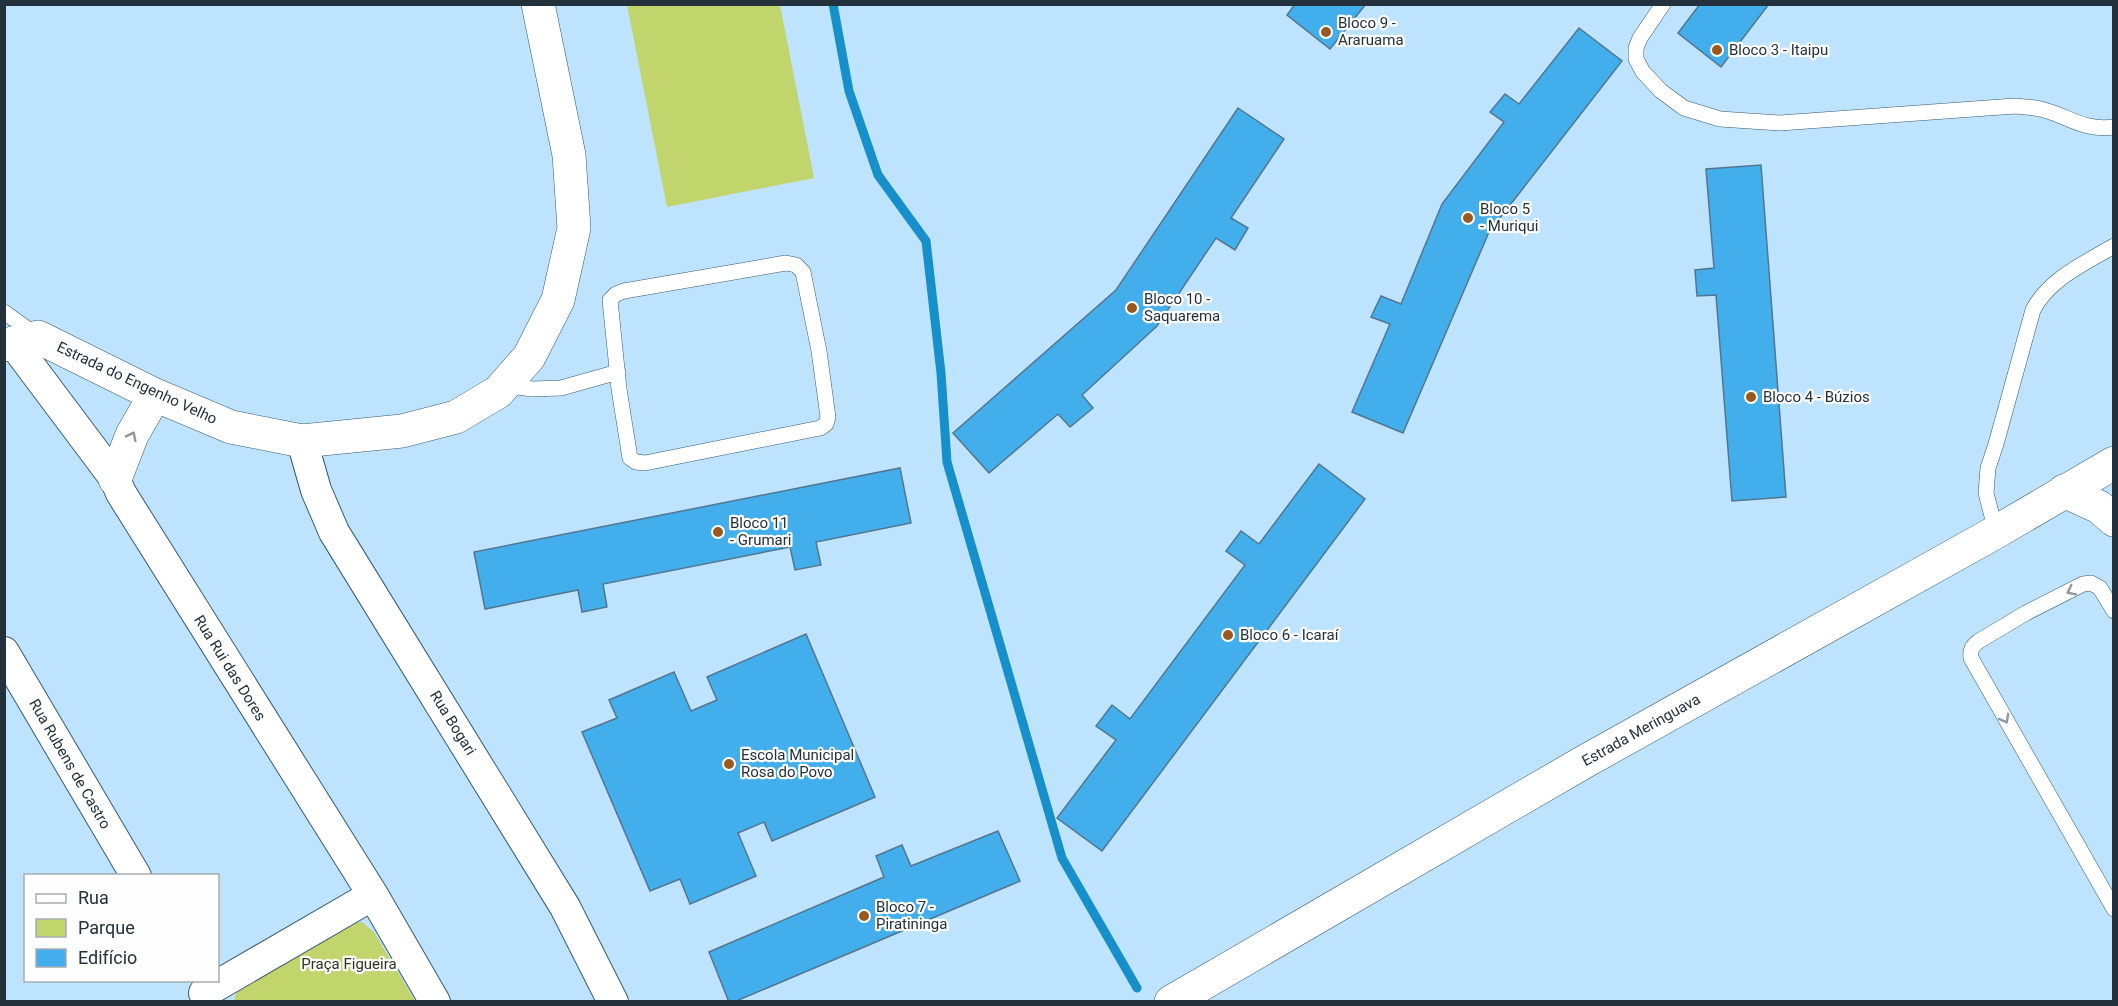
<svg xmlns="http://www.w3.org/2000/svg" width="2118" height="1006" font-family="Roboto,sans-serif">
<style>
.green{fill:#c2d56c}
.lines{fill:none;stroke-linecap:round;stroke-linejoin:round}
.stream{stroke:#168fcb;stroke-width:9}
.building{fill:#42aeeb;stroke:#53768e;stroke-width:1.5}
.service-casing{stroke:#385a70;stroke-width:16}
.minor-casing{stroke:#385a70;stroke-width:32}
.tertiary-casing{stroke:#385a70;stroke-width:34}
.service{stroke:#fff;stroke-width:15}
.minor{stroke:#fff;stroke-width:30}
.tertiary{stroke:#fff;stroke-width:33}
.oneway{stroke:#90989d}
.poi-dot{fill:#985820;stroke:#fefefe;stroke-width:2}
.labels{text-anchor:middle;stroke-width:4.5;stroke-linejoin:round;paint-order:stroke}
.poi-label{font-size:15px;fill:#22313b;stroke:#fefefe;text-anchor:start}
.street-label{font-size:15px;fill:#22313b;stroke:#fefefe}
.park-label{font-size:15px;fill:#31351e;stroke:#fefefe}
</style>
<rect width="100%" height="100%" fill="#bde3fe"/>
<path class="green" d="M627 5H780L814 178 667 207Z
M362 922 374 932 415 1001 233 1002 241 981 346 923Z"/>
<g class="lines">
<path class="stream" d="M833 4 849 91 878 175 926 241 941 373 947 462 1062 858 1137 988"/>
</g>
<path class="building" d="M1295 4H1366L1330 49 1287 15Z
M1700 4H1769L1721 67 1678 33Z
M1579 28 1622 61 1489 232 1403 433 1352 412 1390 324 1371 317 1381 296 1401 304 1442 204 1504 122 1490 112 1505 94 1519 104Z
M1238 108 1284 139 1231 218 1248 228 1235 250 1216 238 1157 326 1082 395 1093 408 1070 427 1058 414 989 473 953 433 1116 290Z
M1761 165 1786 497 1732 501 1716 295 1697 296 1695 270 1714 268 1706 169Z
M1319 464 1365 499 1102 851 1057 818 1116 740 1096 726 1112 705 1130 719 1245 565 1226 551 1241 531 1259 544Z
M900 468 911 523 816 542 821 565 795 570 790 547 603 584 607 607 582 612 578 590 485 609 474 552Z
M806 634 875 797 772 841 764 822 738 833 756 876 690 904 680 879 650 891 582 732 617 718 609 700 674 672 691 711 717 700 707 677Z
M998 831 1020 881 734 1002H729L709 952 884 877 876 856 902 845 911 866Z"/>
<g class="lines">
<g class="service-casing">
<path id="service" d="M1663 4 1640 38 1636 48V59L1643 72 1661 91 1684 108 1720 119 1780 123 2015 106C2024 107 2035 107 2044 110 2070 117 2084 131 2114 127
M786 263 796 265 803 272 819 351 828 417 826 424 820 428 645 463 636 462 630 458 619 389 610 300 616 294 624 291Z
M4 312 36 335
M504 385 532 389 561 388 618 372
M1996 532 1986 493 1988 468 1996 444 2033 310C2049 279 2085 263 2114 246
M2114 611 2100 588 2091 583 2083 584 2026 613 1979 641C1972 646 1970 650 1971 658L2114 909"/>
</g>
<g class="minor-casing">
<path id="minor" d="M13 343 115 479 121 493 373 895 435 1002
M302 441 316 490 334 532 565 907 613 1002
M4 652 136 876
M204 993 373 895"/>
</g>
<g class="tertiary-casing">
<path id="tertiary" d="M4 345 38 337 155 395 231 427 302 441 402 431 456 417 498 392 529 357 558 300 574 228 569 155 538 4
M115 479 132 435 155 395
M2064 491 2099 507 2114 520
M1171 1002 1584 762 1996 532 2114 463"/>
</g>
<use href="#service" class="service"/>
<use href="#minor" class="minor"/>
<use href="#tertiary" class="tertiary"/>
</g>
<defs><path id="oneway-chevron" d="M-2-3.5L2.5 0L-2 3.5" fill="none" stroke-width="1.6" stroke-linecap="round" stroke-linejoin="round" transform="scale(1.5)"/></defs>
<g class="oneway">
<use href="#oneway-chevron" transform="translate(132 436) rotate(-64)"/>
<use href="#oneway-chevron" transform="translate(2071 591) rotate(153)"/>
<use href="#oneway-chevron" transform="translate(2005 719) rotate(61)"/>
</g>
<g class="poi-dot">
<circle cx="1326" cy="32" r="6"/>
<circle cx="1717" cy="50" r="6"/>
<circle cx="1468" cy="218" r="6"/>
<circle cx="1132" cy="308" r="6"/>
<circle cx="1751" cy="397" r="6"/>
<circle cx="718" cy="532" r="6"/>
<circle cx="1228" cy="635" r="6"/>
<circle cx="729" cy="764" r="6"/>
<circle cx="864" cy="916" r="6"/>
</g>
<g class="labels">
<g class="poi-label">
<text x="1338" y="28">Bloco 9 -<tspan x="1338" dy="17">Araruama</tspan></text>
<text x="1729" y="55">Bloco 3 - Itaipu</text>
<text x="1480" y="214">Bloco 5<tspan x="1480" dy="17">- Muriqui</tspan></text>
<text x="1144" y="304">Bloco 10 -<tspan x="1144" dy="17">Saquarema</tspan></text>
<text x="1763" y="402">Bloco 4 - Búzios</text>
<text x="730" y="528">Bloco 11<tspan x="730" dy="17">- Grumari</tspan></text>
<text x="1240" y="640">Bloco 6 - Icaraí</text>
<text x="741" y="760">Escola Municipal<tspan x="741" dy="17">Rosa do Povo</tspan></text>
<text x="876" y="912">Bloco 7 -<tspan x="876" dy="17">Piratininga</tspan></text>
</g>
<g class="street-label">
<text transform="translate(137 383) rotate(25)" y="5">Estrada do Engenho Velho</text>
<text transform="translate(230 668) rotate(58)" y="5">Rua Rui das Dores</text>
<text transform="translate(453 723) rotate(58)" y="5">Rua Bogari</text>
<text transform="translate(1641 730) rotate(-29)" y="5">Estrada Meringuava</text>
<text transform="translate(70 764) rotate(60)" y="5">Rua Rubens de Castro</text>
</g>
<g class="park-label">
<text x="349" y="969">Praça Figueira</text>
</g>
</g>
<rect width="2118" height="1006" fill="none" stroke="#22313b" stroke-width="12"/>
<rect x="24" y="874" width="195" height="108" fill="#fefefe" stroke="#a6acb0" stroke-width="1.5"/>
<rect x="36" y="894" width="30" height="9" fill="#ffffff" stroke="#a6acb0" stroke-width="1.5"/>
<text x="78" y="904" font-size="18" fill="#22313b">Rua</text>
<rect x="36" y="919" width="30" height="18" fill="#c2d56c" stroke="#a6acb0" stroke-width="1.5"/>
<text x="78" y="934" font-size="18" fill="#22313b">Parque</text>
<rect x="36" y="949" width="30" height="18" fill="#42aeeb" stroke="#a6acb0" stroke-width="1.5"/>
<text x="78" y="964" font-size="18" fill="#22313b">Edifício</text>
</svg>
